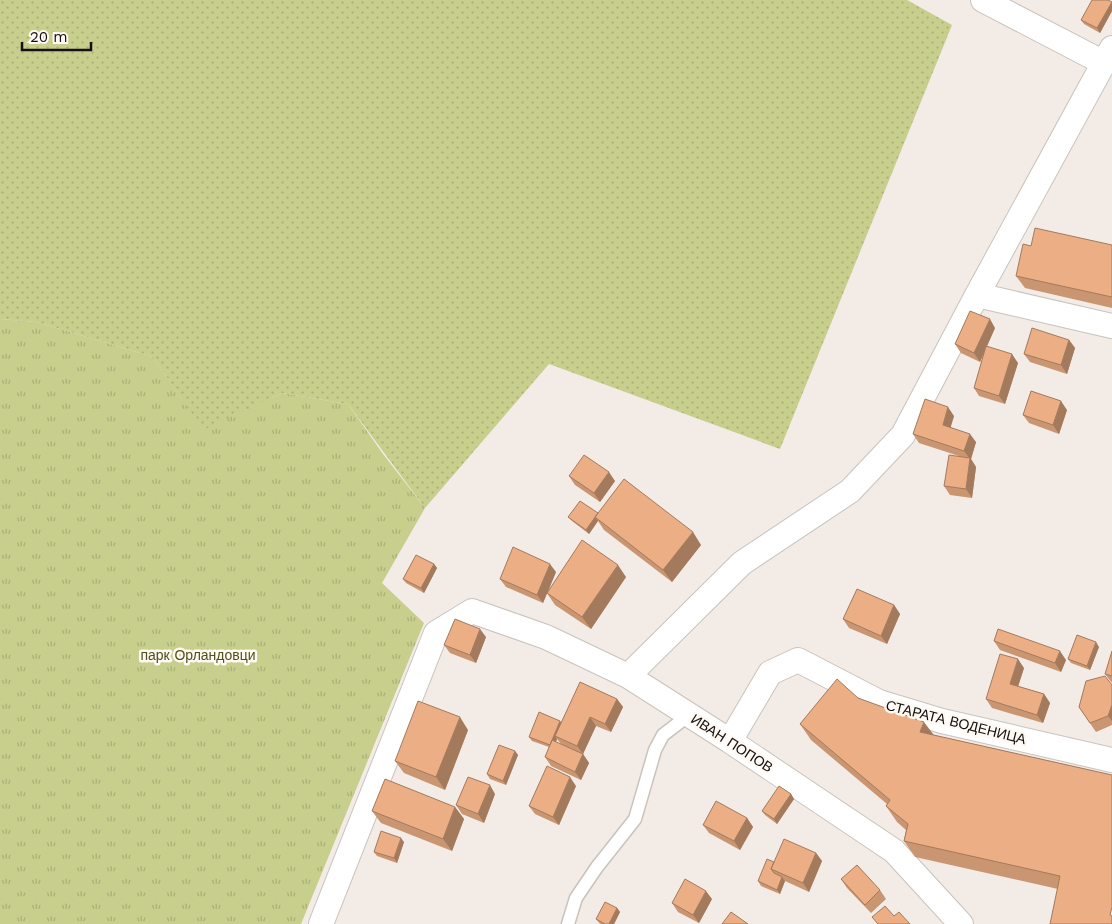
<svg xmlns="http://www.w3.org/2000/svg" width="1112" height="924" font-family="'Work Sans',sans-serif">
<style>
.grass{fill:url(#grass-dots)}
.park{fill:url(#park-tufts)}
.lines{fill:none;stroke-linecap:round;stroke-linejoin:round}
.lane-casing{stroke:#c9c3be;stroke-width:15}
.street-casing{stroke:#c9c3be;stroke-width:26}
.lane{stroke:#fff;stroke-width:12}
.street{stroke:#fff;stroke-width:24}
.wall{fill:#ca9672}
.shaded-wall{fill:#a47a5d}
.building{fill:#ebae85;stroke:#a47a5d}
.labels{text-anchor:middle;stroke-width:5;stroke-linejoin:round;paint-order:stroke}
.park-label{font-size:14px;fill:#4e511e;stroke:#fff8f3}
.street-label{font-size:14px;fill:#13100f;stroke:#fff8f3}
</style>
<defs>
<pattern id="grass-dots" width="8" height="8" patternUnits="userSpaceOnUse" patternTransform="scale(1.25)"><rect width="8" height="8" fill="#c8ce8b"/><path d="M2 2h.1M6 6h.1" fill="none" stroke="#abb077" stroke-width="1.8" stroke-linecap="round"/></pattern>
<pattern id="park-tufts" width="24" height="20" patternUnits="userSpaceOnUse" patternTransform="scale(1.25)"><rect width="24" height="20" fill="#c8ce8b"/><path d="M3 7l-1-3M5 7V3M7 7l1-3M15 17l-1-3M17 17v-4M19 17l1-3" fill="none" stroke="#abb077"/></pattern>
</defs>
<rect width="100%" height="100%" fill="#f2ebe6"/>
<path class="grass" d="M0 0H907L952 25 780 449 549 364 425 508 348 404 282 393 203 431 153 357 37 322 0 319Z"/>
<path class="park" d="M0 319 37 322 153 357 203 430 282 393 348 404 383 454 425 508 382 583 424 623 301 924H0Z"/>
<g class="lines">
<g class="lane-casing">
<path id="lane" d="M568 924 576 898 597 867 635 819 655 750 663 735 689 715"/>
</g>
<g class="street-casing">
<path id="street" d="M983 0 1104 63
M977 295 1112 326
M628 676 742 563 850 491 903 435 977 295 1112 48
M730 741 770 673 798 660 879 702 942 721 1112 760
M321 924 436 633 472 611 546 637 628 676 730 741 894 851 961 924"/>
</g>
<use href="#lane" class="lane"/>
<use href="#street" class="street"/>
</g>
<path class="wall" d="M1108 0 1112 3V11L1100 33 1084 24 1081 20Z
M1112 245V308L1025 288 1016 276 1031 246Z
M995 328 987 346 1018 363 1005 404 979 396 974 388 984 353 980 362 961 353 955 344Z
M1069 340 1075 348 1067 374 1030 362 1024 354Z
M1067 410 1059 434 1029 423 1023 415Z
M954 416 950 427 976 442 971 459 976 467 972 498 950 495 944 486 962 457 919 443 913 434Z
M569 476 615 481 600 502 575 485Z
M598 513 701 545 672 582 604 530 598 521 589 534 572 521 568 517Z
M434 564 437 568 424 593 406 583 403 579Z
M556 572 549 589 626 577 591 629 555 605 547 593 543 603 506 587 500 579Z
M894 605 900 614 887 644 849 628 843 619Z
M486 637 476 663 450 653 444 645Z
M994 641 1066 660 1061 672 1000 650Z
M1099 647 1090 670 1071 663 1068 659Z
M1112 651V683L1105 674Z
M1024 668 1018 686 1044 694 1050 703 1043 723 992 708 986 699Z
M1112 685V725L1096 732 1079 707Z
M858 698 934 735 1112 775 1058 889 915 857 904 841 906 830 897 822 886 806 887 804 811 740 800 724Z
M617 699 623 707 611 732 596 726 583 754 561 744 557 739 556 742 583 754 589 763 581 780 551 766 545 757 549 747 532 741 529 737 560 721 561 723Z
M468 730 445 790 404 773 395 761Z
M515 751 518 755 506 785 490 779 487 774Z
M576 786 559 825 535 814 529 806Z
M495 794 484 823 462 814 456 805Z
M791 794 794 799 777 824 765 815 762 811Z
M455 807 464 819 452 851 381 823 372 811Z
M747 818 753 827 740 850 709 833 703 825Z
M404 842 397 863 377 856 374 852Z
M816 853 822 861 809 892 785 881 780 894 761 886 758 881 774 862Z
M841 879 880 890 886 899 871 913 847 888Z
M712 899 699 923 678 912 672 903Z
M617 908 620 912 614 924H600L596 919Z"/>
<path class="shaded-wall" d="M1112 2V11L1100 33 1097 28Z
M990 319 995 328 980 362 974 353Z
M1069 340 1075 348 1067 374 1061 365Z
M1012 354 1018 363 1005 404 999 396Z
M1061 401 1067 410 1059 434 1053 425Z
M948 407 954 416 949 433 943 425Z
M970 434 976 442 971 459 976 467 972 498 966 489 970 459 964 451Z
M609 472 615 481 600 502 594 493Z
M595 517 598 521 589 534 586 530Z
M693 532 701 545 672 582 663 570Z
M434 564 437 568 424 593 421 588Z
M550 564 556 572 543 603 537 595Z
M618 565 626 577 591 629 582 617Z
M894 605 900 614 887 644 881 636Z
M480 629 486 637 476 663 470 655Z
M1096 642 1099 647 1090 670 1087 666Z
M1060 651 1066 660 1061 672 1055 663Z
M1018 659 1024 668 1016 693 1010 684Z
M1044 694 1050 703 1043 723 1037 715Z
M617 699 623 707 611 732 605 724Z
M1112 705V721L1108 716Z
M460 717 468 730 445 790 436 777Z
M590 717 596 726 583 754 577 746Z
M560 721 563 725 555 736 557 739 553 749 550 745Z
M924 722 936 738 920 732Z
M515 751 518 755 506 785 503 781Z
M583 754 589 763 581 780 575 772Z
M570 777 576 786 559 825 553 817Z
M490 785 495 794 484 823 478 814Z
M791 794 794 799 777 824 774 819Z
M455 807 464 819 452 851 443 839Z
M747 818 753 827 740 850 734 841Z
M401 838 404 842 397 863 394 858Z
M816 853 822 861 809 892 803 883Z
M782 877 785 881 780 894 777 890Z
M706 891 712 899 699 923 693 915Z
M617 908 620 912 614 924H609Z"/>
<path class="building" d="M1092 0H1108L1112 2 1097 28 1081 20Z
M1035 228 1112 245V297L1016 276 1023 244 1031 246Z
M970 311 990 319 974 353 955 344Z
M1032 328 1069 340 1061 365 1024 354Z
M986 346 1012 354 999 396 974 388Z
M1031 391 1061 401 1053 425 1023 415Z
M925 399 948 407 943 425 970 434 964 451 913 434Z
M584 455 609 472 594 493 569 476Z
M949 455 970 458 966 489 944 486Z
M624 479 693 532 663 570 595 517Z
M580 501 598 513 586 530 568 517Z
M582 540 618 565 582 617 547 593Z
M513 547 550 564 537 595 500 579Z
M416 555 434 564 421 588 403 579Z
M857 589 894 605 881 636 843 619Z
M455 619 480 629 470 655 444 645Z
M998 629 1060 651 1055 663 994 641Z
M1077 635 1096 642 1087 666 1068 659Z
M1112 651V676L1105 674Z
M1000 654 1018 659 1010 684 1044 694 1037 715 986 699Z
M1105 676 1112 685V705L1108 716 1090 723 1079 707 1086 681Z
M837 679 858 698 924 722 920 732 1112 775V907L1110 915 1112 916V924H1050L1060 876 904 841 908 824 886 806 890 800 800 724Z
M580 682 617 699 605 724 590 717 577 746 555 736Z
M418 701 460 717 436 777 395 761Z
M539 712 560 721 550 745 529 737Z
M552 740 583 754 575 772 545 757Z
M499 745 515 751 503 781 487 774Z
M547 766 570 777 553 817 529 806Z
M468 777 490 785 478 814 456 805Z
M385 779 455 807 443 839 372 811Z
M779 786 791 794 774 819 762 811Z
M716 801 747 818 734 841 703 825Z
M381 831 401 838 394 858 374 852Z
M784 839 816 853 803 883 771 869Z
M767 859 774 862 771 869 774 873 782 877 777 890 758 881Z
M857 865 880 890 865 905 841 879Z
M685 879 706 891 693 915 672 903Z
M605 902 617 908 609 924H605L596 919Z
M885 906 894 916 899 912 910 924H878L872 917Z
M731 912 748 924H722Z"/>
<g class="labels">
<g class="park-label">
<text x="198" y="660">парк Орландовци</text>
</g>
<g class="street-label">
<text transform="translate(956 722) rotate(14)" y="5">СТАРАТА ВОДЕНИЦА</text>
<text transform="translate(732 743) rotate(33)" y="5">ИВАН ПОПОВ</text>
</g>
</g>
<path d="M22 42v8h69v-8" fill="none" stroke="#13100f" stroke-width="2.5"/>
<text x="30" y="42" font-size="15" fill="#13100f" stroke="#fff8f3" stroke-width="4" paint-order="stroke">20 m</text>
</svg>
